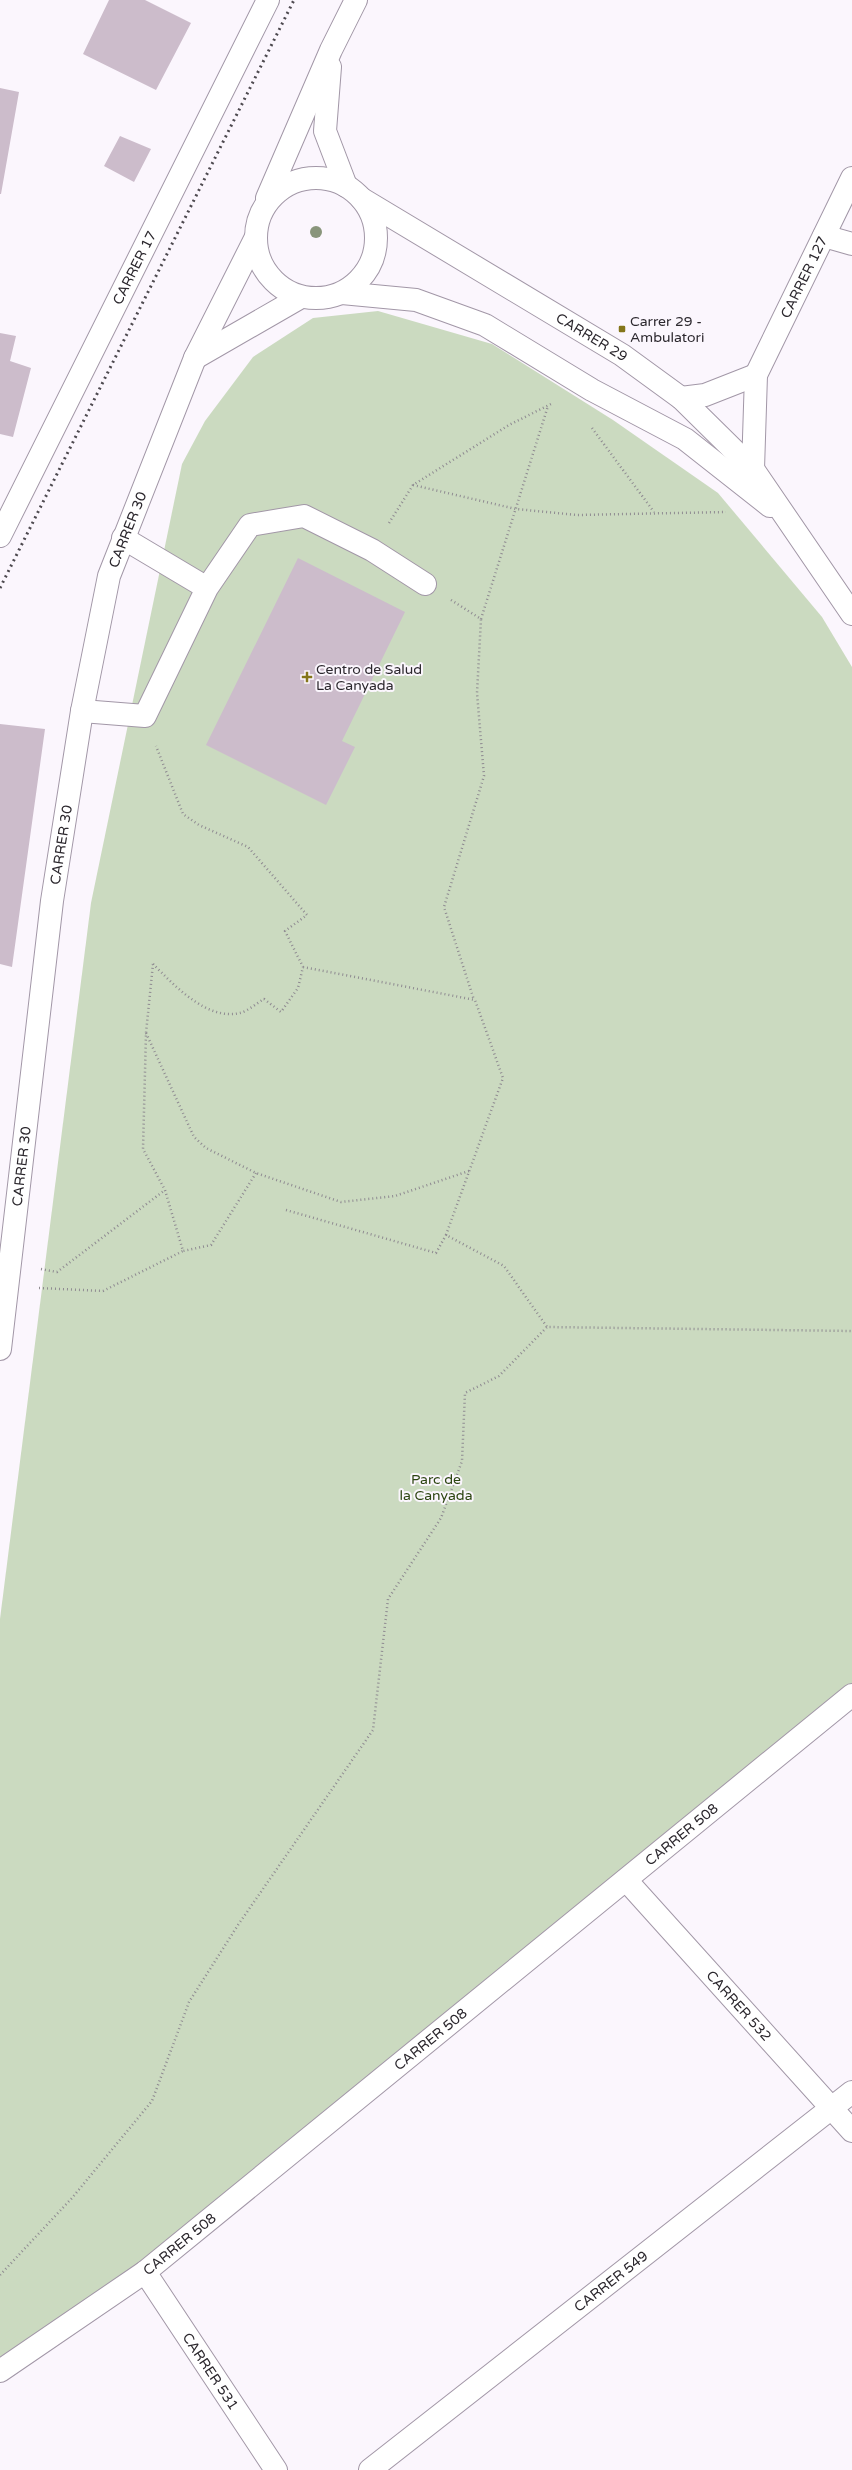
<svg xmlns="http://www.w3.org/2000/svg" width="852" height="2470" font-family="'Varela Round',sans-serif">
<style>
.green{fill:#cbdac0}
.building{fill:#ccbccb}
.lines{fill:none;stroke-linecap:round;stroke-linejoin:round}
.service-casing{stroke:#a297a7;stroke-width:24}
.pedestrian-casing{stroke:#a297a7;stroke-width:24}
.minor-casing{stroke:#a297a7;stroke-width:24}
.path{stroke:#8f8b91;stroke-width:2.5;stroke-dasharray:1 3;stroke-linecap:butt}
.service{stroke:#fff;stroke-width:22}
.pedestrian{stroke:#fff;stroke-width:22}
.minor{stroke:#fff;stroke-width:22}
.rail{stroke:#4d494f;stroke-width:3;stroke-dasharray:2 4;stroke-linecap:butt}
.tree{fill:#89957b}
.poi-dot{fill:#84761a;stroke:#fbf6fd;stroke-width:1.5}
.labels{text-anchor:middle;stroke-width:4;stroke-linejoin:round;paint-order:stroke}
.street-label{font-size:14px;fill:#2c282e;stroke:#fbf6fd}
.poi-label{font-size:14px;fill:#2c282e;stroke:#fbf6fd;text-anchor:start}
.park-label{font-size:14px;fill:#2c4511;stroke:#fbf6fd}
</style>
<rect width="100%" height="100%" fill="#fbf6fd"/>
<path class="green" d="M378 311 492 344 613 420 718 493 822 617 852 667V1687L143 2263 0 2362V1619L91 903 182 464 205 421 253 357 313 318Z"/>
<path class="building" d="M109 0H145L191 23 156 90 83 54Z
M0 88 19 92 1 194H0Z
M120 136 151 149 134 182 104 166Z
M0 333 16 336 10 361 31 368 13 437 0 434Z
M298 558 405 612 342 741 355 747 326 805 206 745Z
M0 724 45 729 12 967 0 964Z"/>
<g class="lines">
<g class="service-casing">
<path id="service" d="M123 538 207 588
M82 711 145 716 207 588 250 525 304 516 372 550 425 584"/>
</g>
<g class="pedestrian-casing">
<g id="pedestrian">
<path id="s1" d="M0 536 268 0"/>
<path id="s2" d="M0 2371 145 2272 852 1695"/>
</g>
</g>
<g class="minor-casing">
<g id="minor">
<path d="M330 67 325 131 346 186"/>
<circle cx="316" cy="238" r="60"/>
<path d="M267 198 331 50 356 0"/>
<path id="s3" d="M362 199 622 355 681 398 753 469 852 614"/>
<path d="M824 236 852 244"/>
<path d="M342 293 416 300 485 325 592 390 685 439 770 506"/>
<path d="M195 358 301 297"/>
<path d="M681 398 705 395 756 375"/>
<path id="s4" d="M753 469 756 375 852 178"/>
<path id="s5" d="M0 1349 52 901 82 711 109 576 195 358 255 239"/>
<path id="s6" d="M626 1880 852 2131"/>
<path id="s7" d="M145 2272 276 2470"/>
<path id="s8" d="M370 2470 852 2092"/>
</g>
</g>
<path class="path" d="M592 428 654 512
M413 485 516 509 577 515 726 512
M389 523 413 485 509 425 553 403
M451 600 481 619 477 693 484 776 444 907 474 1000
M481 619 548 406
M153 964C174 985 207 1021 240 1013 248 1011 257 1003 264 999L281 1012 298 988 303 967 285 931 307 915 248 847 199 825 183 814 156 746
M153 964 146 1033 143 1149 165 1190 183 1251 211 1245 256 1173
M303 967 475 1000 503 1078 446 1235 504 1266 547 1327 852 1331
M146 1033 194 1137 206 1148 256 1173 341 1202 395 1196 469 1171
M286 1210 436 1253 446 1235
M41 1269 57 1272 165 1190
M39 1288 103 1291 183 1251
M0 2275 72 2198 152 2101 189 2002 238 1925 373 1730 388 1599 441 1518 462 1461 465 1393 499 1376 547 1327"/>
<use href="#service" class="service"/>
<use href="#pedestrian" class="pedestrian"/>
<use href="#minor" class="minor"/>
<path class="rail" d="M0 588 294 0"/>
</g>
<circle class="tree" cx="316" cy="232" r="6"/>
<g class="poi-dot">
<rect x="618" y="325" width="8" height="8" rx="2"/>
<path d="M305 671h4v4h4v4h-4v4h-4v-4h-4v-4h4z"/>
</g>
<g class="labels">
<g class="street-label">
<text dy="5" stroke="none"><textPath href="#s1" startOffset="300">CARRER 17</textPath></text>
<text dy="5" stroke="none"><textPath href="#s4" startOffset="203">CARRER 127</textPath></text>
<text dy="5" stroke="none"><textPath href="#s3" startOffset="268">CARRER 29</textPath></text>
<text dy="5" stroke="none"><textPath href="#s5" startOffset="831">CARRER 30</textPath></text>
<text dy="5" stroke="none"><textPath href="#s5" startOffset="508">CARRER 30</textPath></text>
<text dy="5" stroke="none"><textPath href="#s5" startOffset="184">CARRER 30</textPath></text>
<text dy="5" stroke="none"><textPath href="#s2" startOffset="868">CARRER 508</textPath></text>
<text dy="5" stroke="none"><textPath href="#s6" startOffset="169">CARRER 532</textPath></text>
<text dy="5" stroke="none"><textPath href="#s2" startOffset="544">CARRER 508</textPath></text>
<text dy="5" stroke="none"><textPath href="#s2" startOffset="220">CARRER 508</textPath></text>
<text dy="5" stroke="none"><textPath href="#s8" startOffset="306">CARRER 549</textPath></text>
<text dy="5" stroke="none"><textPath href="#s7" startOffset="119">CARRER 531</textPath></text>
</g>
<g class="poi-label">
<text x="630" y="326">Carrer 29 -<tspan x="630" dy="16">Ambulatori</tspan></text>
<text x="316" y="674">Centro de Salud<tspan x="316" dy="16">La Canyada</tspan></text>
</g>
<g class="park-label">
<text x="436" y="1484">Parc de<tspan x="436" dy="16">la Canyada</tspan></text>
</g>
</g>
</svg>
